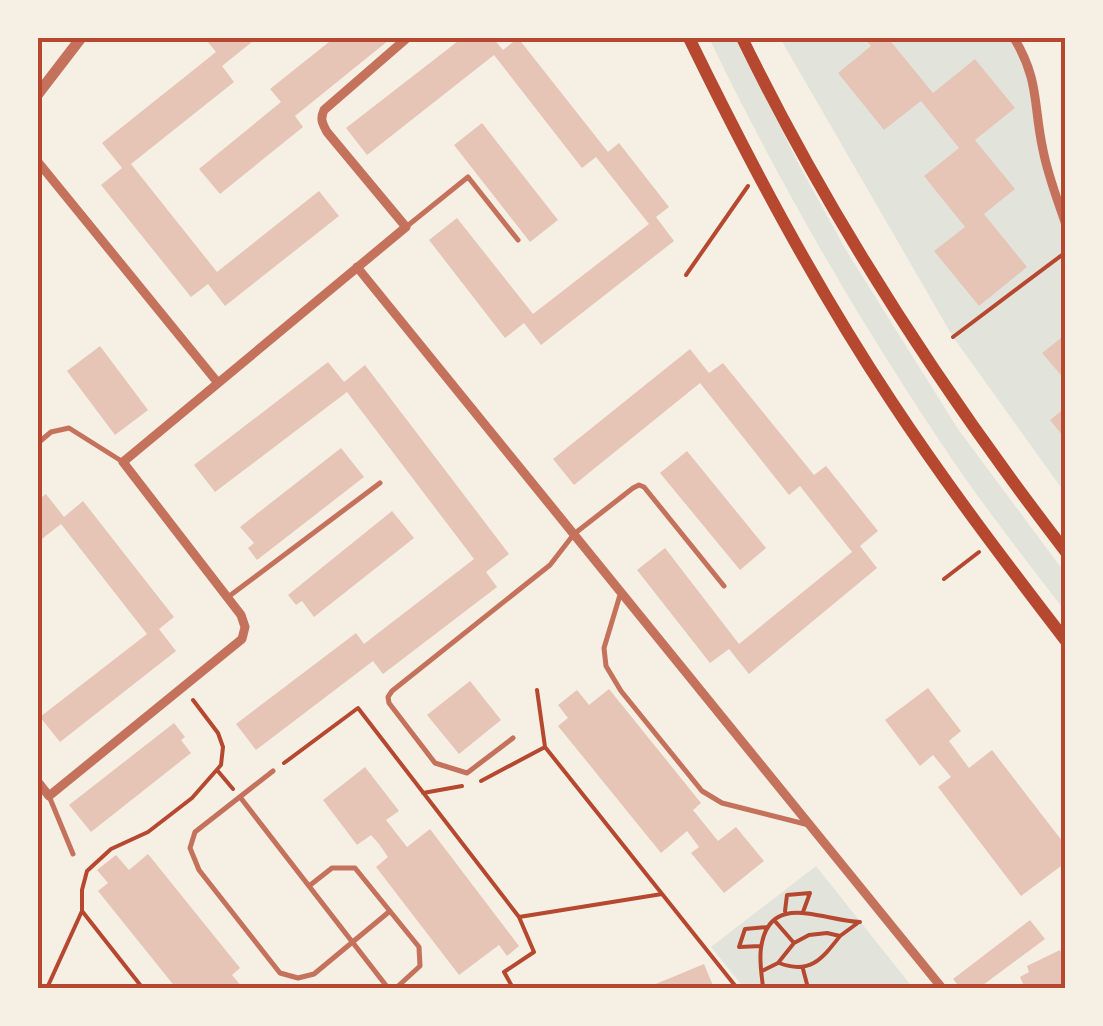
<svg xmlns="http://www.w3.org/2000/svg" width="1103" height="1026" font-family="Roboto,sans-serif">
<style>
.green{fill:#e2e4dc}
.building{fill:#e6c5b7}
.lines{fill:none;stroke-linecap:round;stroke-linejoin:round}
.path{stroke:#b5482f;stroke-width:4}
.service{stroke:#c5725c;stroke-width:5}
.minor{stroke:#c5725c;stroke-width:9}
.tertiary{stroke:#c5725c;stroke-width:11}
.secondary{stroke:#b5482f;stroke-width:12}
.neatline{fill:none;stroke:#b5482f;stroke-width:4}
</style>
<rect width="100%" height="100%" fill="#f6efe4"/>
<path class="green" d="M709 38H736L797 161 846 250 958 429 1065 573V611C1022 555 978 499 939 440 853 311 776 177 709 38Z
M780 38H1014L1029 64 1041 144 1065 225V493L953 337Z
M816 866 913 988H744L711 947Z"/>
<path class="building" d="M211 38H257L222 66 234 82 131 164 217 272 319 191 339 216 225 306 208 284 191 297 101 185 122 168 102 143 216 52 207 41Z
M334 38H386L389 40 295 116 303 127 220 194 199 169 281 102 270 89Z
M462 38H493L503 50 518 38 608 152 619 143 669 207 656 217 674 241 541 345 524 323 505 338 429 240 457 218 533 314 649 224 596 157 582 168 494 55 367 155 346 128Z
M864 38H888L933 93 975 59 1015 108 975 140 1015 189 984 214 1027 267 979 306 934 251 965 227 924 176 959 148 921 101 884 130 838 73 871 46Z
M482 123 558 220 530 242 454 145Z
M1066 334V381L1042 353Z
M100 346 148 410 115 435 67 371Z
M690 349 709 373 723 363 814 475 826 466 878 531 860 546 877 568 749 674 729 649 710 663 637 570 665 548 739 644 852 552 800 486 789 495 700 383 574 485 553 459Z
M328 362 344 382 365 365 509 554 486 572 497 587 383 674 373 661 256 750 236 724 356 633 364 644 474 559 347 392 215 492 194 465Z
M1066 407V440L1050 420Z
M341 448 364 477 257 560 248 548 254 543 240 527Z
M687 451 766 548 740 570 660 473Z
M46 494 64 517 83 501 174 617 159 629 176 651 60 742 40 717 147 634 61 524 38 542V500Z
M392 511 414 538 314 617 302 601 296 605 288 595Z
M470 681 501 720 459 754 427 715Z
M928 688 961 731 949 741 969 768 992 750 1066 846V872L1061 866 1021 896 938 787 951 777 933 755 920 766 885 720Z
M609 689 701 803 693 810 718 841 736 827 764 861 724 893 691 853 699 847 687 831 661 853 558 726 568 718 558 705 577 690 589 705Z
M174 723 185 737 181 740 191 753 91 832 69 805Z
M365 767 399 811 386 820 407 847 430 829 519 946 507 956 499 945 459 975 376 867 388 857 379 844 371 835 357 845 323 800Z
M148 854 240 968 232 975 243 988H176L98 891 108 883 97 870 116 855 129 870Z
M1030 920 1045 939 979 988H960L953 979Z
M1060 950 1063 957 1066 956V988H1023L1024 986 1020 977 1029 972 1027 966Z
M704 964 714 988H646Z"/>
<g class="lines">
<path class="path" d="M686 275 748 186
M953 337 1066 252
M944 579 979 552
M537 690 545 747
M284 763 358 708 519 917 662 894
M217 770 233 789
M481 781 545 747 737 988
M423 793 462 786
M82 911 141 986
M785 911 787 895 810 893 803 912
M774 920 794 943
M761 946 739 947 745 929 768 927
M779 963C810 975 822 959 840 936
M803 969 808 988
M762 971 778 963 794 943 809 935 827 933 840 936 859 922
M47 988 82 911V890L87 871 111 849 148 832 192 798 221 765 223 747 218 733 193 700
M513 988 504 972 534 952 519 917
M763 988C762 976 759 961 761 948 769 890 823 921 860 922"/>
<path class="service" d="M406 227 468 177 518 240
M38 443 51 432 69 428 123 462
M620 595 604 648 606 666 621 691 702 791 722 803 809 825
M228 597 380 483
M513 738 467 773 435 763 389 703 388 697 392 691 550 565 574 534 633 488 639 485 644 487 724 586
M273 771 195 832 190 848 199 870 280 973 298 978 314 974 390 911
M49 796 73 854
M240 797 388 988
M309 886 332 868H355L419 947 420 966 396 988"/>
<path class="minor" d="M1014 38C1040 81 1033 105 1043 150 1048 176 1058 201 1066 225
M38 162 218 383
M357 267 942 988
M38 782 49 796 242 639 245 627 241 615 123 462 406 227 327 132C322 123 320 119 324 110L407 38"/>
<path class="tertiary" d="M38 94 81 38"/>
<path class="secondary" d="M689 38C750 163 815 286 892 402 946 484 1006 563 1066 641
M742 38C831 221 942 391 1066 552"/>
</g>
<rect width="1103" height="1026" fill="none" stroke="#f6efe4" stroke-width="80"/>
<rect x="40" y="40" width="1023" height="946" class="neatline"/>
</svg>
